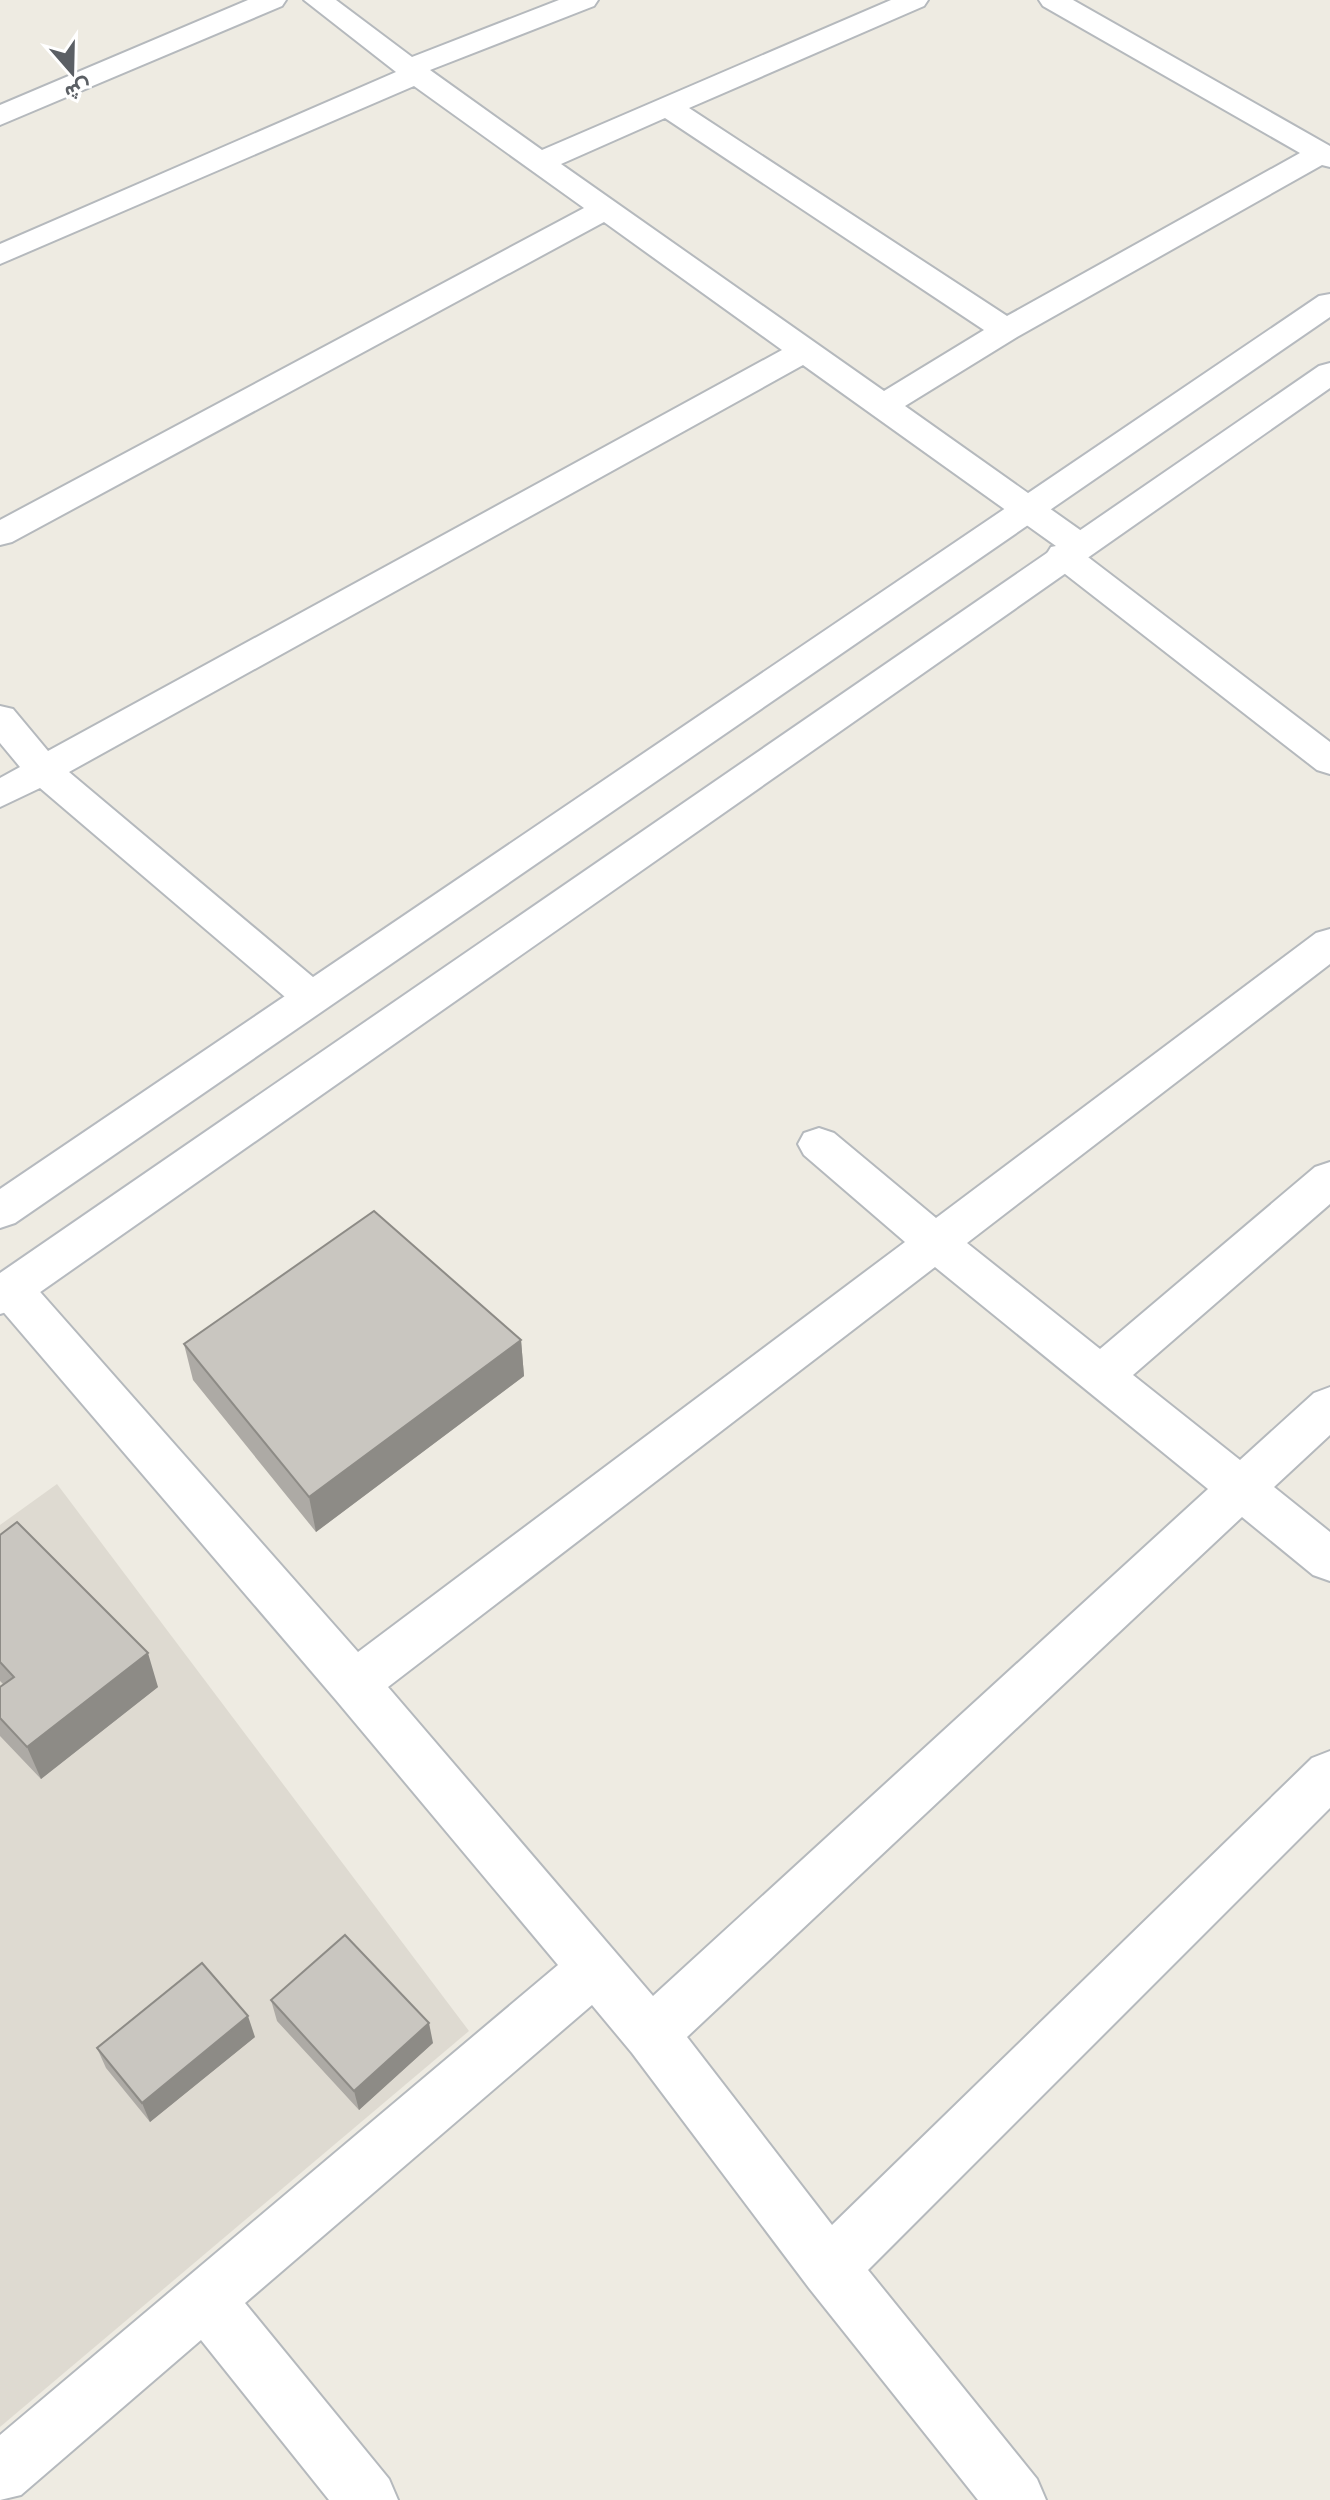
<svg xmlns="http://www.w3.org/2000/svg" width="1330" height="2500" font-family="Overpass,Vazirmatn,sans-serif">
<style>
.education{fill:#dedad1}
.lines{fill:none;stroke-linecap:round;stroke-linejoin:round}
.minor-casing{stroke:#b5b9bd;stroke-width:4}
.secondary-casing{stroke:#b6babf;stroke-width:4}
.minor{fill:#fff;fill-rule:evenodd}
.secondary{fill:#fff;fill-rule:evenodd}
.wall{fill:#adaaa5}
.shaded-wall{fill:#8d8b86}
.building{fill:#c9c6c0;stroke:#8d8b86;stroke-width:2}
</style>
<rect width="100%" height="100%" fill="#eeebe2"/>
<path class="education" d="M57 1484 469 2031 0 2427V1525Z"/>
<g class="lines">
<g class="minor-casing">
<path id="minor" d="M248 0H286L282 6 0 125V105Z
M304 0H336L412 57 559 0H598L594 6 430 70 542 150 891 0H928L924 6 689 108 1007 316 1300 153 1043 6 1039 0H1073L1330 146V167L1322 165 1017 337 905 406 1090 537 1095 545 1090 553 1084 554 1330 742V774L1317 770 1051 563 1046 555 1051 547 1056 546 803 365 69 772 326 988 332 998 326 1008 312 1013 298 1008 40 788 0 807V778L20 767 0 743V706L13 709 48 751 782 350 604 222 12 542 0 545V520L584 208 414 86 0 264V244L396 72ZM665 118 984 330 884 391 561 164Z
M1330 929V964L967 1243 1100 1349 1315 1167 1330 1162V1204L1133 1375 1240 1460 1314 1393 1330 1387V1435L1274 1487 1330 1532V1581L1313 1575 1242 1517 687 2037 832 2225 1312 1758 1330 1751V1808L868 2270 1037 2479 1046 2500H978L809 2288 632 2053 592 2005 245 2303 389 2479 398 2500H329L201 2340 21 2495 0 2500V2435L558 1965 336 1700 0 1308V1275L10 1271 26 1276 358 1652 905 1242 804 1155 798 1144 804 1133 819 1128 834 1133 936 1218 1316 933ZM935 1267 1208 1489 653 1996 388 1687Z"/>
</g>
<g class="secondary-casing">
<path id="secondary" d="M1330 294V317L15 1223 0 1228V1189L1319 296Z
M1330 363V388L16 1309 0 1314V1273L1319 366Z"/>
</g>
<use href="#minor" class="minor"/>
<use href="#secondary" class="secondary"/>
</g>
<path class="wall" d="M521 1340 524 1376 316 1532 193 1380 184 1344Z
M0 1535 158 1687 41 1779 0 1736V1687L4 1685 0 1681Z
M271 2000 433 2043 359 2110 277 2021Z
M255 2037 150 2122 106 2068 97 2048Z"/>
<path class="shaded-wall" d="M521 1340 524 1376 316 1532 309 1497Z
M148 1653 158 1687 41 1779 27 1747Z
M248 2016 255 2037 150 2122 142 2103Z
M429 2023 433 2043 359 2110 354 2091Z"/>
<path class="building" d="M374 1211 521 1340 309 1497 184 1344Z
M17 1522 148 1653 27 1747 0 1718V1687L14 1677 0 1662V1535Z
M345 1935 429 2023 354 2091 271 2000Z
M202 1963 248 2016 142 2103 97 2048Z"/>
<g transform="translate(72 72) rotate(160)" stroke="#ffffff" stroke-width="6" paint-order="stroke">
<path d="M0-6L14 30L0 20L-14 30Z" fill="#5b5f64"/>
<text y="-12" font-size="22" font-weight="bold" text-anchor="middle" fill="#5b5f64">ش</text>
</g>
</svg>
